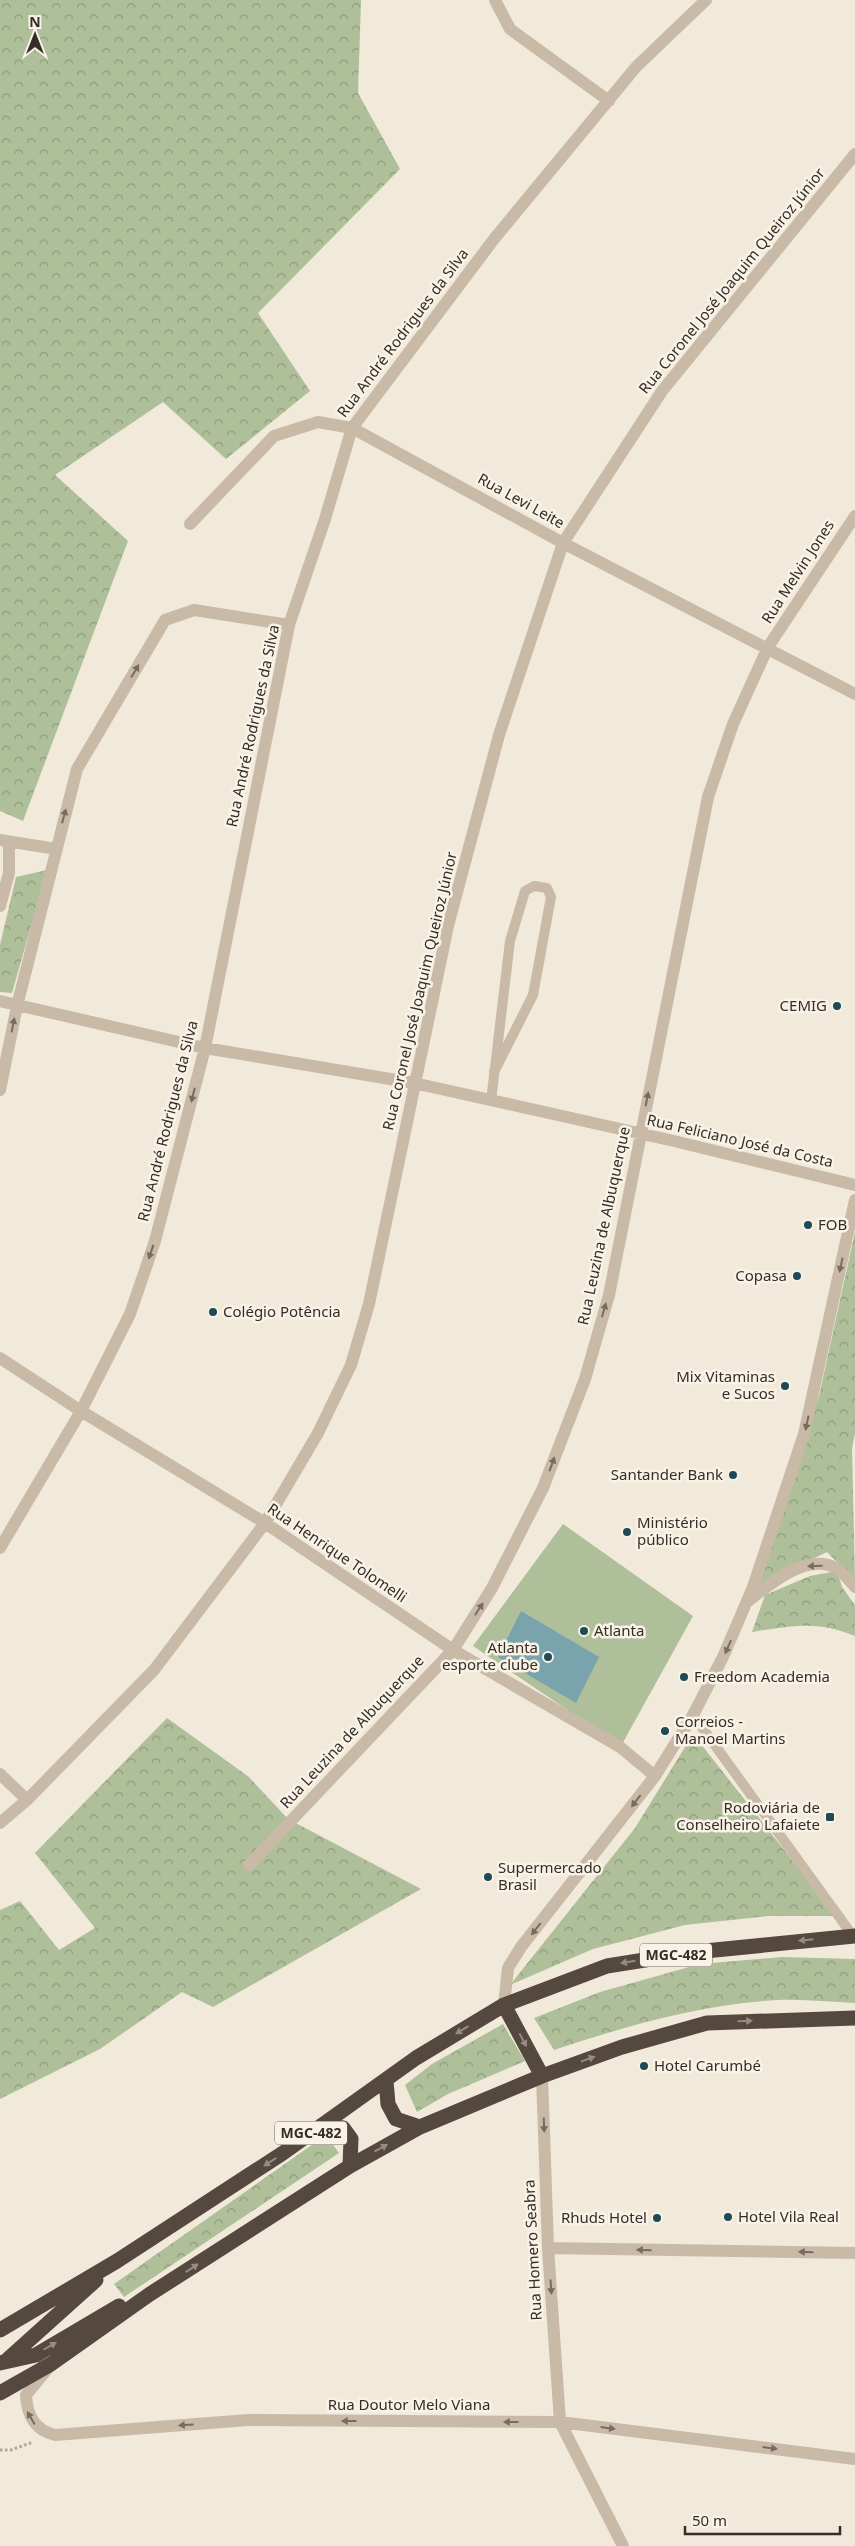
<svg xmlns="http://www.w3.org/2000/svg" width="855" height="2546" font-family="'Noto Sans',sans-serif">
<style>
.park{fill:url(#park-crowns)}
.pitch{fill:#aebf9a}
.water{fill:#79a4ad}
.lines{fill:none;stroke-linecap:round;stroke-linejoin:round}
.path{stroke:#b4a490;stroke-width:3;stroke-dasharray:2.5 2.5;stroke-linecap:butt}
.lane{stroke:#c8baa6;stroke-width:10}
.street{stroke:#c8baa6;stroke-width:12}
.highway{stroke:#55483e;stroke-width:15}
.oneway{fill:#776c60}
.oneway2{fill:#978c81}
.poi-dot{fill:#1d4a55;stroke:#f9f2e6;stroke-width:2}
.labels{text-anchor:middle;stroke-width:5;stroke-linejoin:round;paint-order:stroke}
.shield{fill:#f9f2e6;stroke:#706860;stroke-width:1}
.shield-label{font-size:14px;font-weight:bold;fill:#352d27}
.street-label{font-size:15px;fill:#352d27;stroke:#f9f2e6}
.poi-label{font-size:15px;fill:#352d27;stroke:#f9f2e6;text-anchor:start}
</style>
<defs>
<pattern id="park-crowns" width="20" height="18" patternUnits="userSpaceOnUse" patternTransform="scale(1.25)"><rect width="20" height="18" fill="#aebf9a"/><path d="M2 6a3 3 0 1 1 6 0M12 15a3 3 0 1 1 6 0" fill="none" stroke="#8e9c7e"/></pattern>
</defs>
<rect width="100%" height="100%" fill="#f1e9da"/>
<path class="park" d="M0 0H361L358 93 400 169 258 313 310 391 226 459 163 402 55 475 128 541 23 821 0 811Z
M47 870 12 993 0 992V945L16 877Z
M855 1232V1433L852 1448 855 1580 827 1552 754 1587 819 1396Z
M837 1571 842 1587 855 1605V1636C817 1620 791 1626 752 1632L765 1595 810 1576Z
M167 1718 249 1777 288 1819 421 1889 213 2007 182 1992 100 2049 0 2099V1910L20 1901 59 1950 95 1928 35 1853Z
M693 1734 836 1916H768L685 1925 593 1949 510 1985 635 1828Z
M782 1957 855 1959V2003C830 2002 804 1999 778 2000 702 2004 626 2026 554 2050L534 2018 600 1992 700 1964Z
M503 2024 525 2061 448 2094 417 2112 405 2085 432 2064Z
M326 2135 339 2153 124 2297 114 2284Z"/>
<path class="pitch" d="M563 1524 693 1616 621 1746 473 1646Z"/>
<path class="water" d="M521 1611 599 1657 576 1703 498 1657Z"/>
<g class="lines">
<path class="path" d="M0 2450H11L33 2442"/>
<path class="lane" d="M491 1101 510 941 525 891 534 886 547 888 551 897 533 995 494 1072
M693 1715 853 1936"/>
<path class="street" d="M495 0 510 29 609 101
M190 524 274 436 318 422 352 428 563 543 855 694
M0 840 56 849
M0 906 9 873V843
M0 1001 205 1048 414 1083 674 1141 855 1185
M0 1090 17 1006 77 769 165 620 194 610 289 625
M0 1358 81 1411 265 1523 453 1650 620 1747 655 1776
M0 1548 81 1411 130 1314 155 1241 205 1048 289 625 325 519 352 428 494 239 636 67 706 0
M747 1602C769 1585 806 1552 836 1568 843 1572 850 1581 855 1587
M0 1774 27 1800
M0 1823 27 1800 154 1670 265 1523 318 1433 351 1365 369 1304 448 926 499 735 563 543 662 391 855 154
M249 1865 453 1650 492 1588 543 1488 585 1379 609 1295 708 797 733 724 768 647 855 516
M504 2005 508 1968 521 1947 655 1776 693 1715 723 1657 753 1587 804 1434 855 1200
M542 2076 548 2248 560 2422 623 2546
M548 2248 855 2253
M50 2366 26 2395C27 2415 34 2430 55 2435L248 2420 560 2422 855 2459"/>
<path class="highway" d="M504 2005 542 2076
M386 2081 388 2104 396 2119 420 2127
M322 2125 343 2128 351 2139 350 2166
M0 2330 117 2261 283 2153 416 2058 504 2005 607 1966 695 1952 855 1936
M7 2360 96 2280
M0 2363 36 2355 119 2306
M0 2393 51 2364 150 2294 350 2166 420 2127 542 2076 622 2047 707 2023 855 2018"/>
</g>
<defs><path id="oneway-solid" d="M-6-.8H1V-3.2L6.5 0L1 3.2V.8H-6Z" transform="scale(1.25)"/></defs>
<g class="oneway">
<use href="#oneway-solid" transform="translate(135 671) rotate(-59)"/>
<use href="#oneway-solid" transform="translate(64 816) rotate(-75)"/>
<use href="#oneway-solid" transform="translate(13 1025) rotate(-79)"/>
<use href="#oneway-solid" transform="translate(193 1095) rotate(104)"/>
<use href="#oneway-solid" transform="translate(647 1099) rotate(-79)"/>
<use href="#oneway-solid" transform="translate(151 1252) rotate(109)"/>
<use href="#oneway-solid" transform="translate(841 1265) rotate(102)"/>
<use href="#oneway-solid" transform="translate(604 1310) rotate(-74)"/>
<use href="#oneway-solid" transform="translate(807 1423) rotate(102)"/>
<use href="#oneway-solid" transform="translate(552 1464) rotate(-70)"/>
<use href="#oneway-solid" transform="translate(815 1566) rotate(179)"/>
<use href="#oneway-solid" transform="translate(479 1609) rotate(-57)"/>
<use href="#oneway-solid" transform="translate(728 1647) rotate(114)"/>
<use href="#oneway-solid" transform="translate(636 1801) rotate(128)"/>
<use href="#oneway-solid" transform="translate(536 1929) rotate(128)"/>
<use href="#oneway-solid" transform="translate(544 2125) rotate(88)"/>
<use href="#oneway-solid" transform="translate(644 2250) rotate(-179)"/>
<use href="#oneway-solid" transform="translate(806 2252) rotate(-179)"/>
<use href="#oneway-solid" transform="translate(551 2287) rotate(86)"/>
<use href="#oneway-solid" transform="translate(31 2418) rotate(-120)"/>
<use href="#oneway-solid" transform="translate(349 2421) rotate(-180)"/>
<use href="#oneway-solid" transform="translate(511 2422) rotate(-180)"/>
<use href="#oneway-solid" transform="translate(186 2425) rotate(176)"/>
<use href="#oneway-solid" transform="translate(608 2428) rotate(7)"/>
<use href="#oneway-solid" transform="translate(770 2448) rotate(7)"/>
</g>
<g class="oneway2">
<use href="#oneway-solid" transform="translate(806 1940) rotate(174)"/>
<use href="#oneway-solid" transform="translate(628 1962) rotate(171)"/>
<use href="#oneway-solid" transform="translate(745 2021) rotate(-2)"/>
<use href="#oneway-solid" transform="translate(462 2030) rotate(149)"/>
<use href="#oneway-solid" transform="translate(523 2040) rotate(62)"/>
<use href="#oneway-solid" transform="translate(588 2059) rotate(-20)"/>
<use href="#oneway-solid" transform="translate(381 2148) rotate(-29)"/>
<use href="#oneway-solid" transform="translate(270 2162) rotate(147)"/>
<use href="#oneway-solid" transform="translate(192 2268) rotate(-33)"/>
<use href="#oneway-solid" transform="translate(50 2346) rotate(-30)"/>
</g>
<g class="poi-dot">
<circle cx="837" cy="1006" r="5"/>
<circle cx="808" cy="1225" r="5"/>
<circle cx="797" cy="1276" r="5"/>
<circle cx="213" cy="1312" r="5"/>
<circle cx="785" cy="1386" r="5"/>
<circle cx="733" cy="1475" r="5"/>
<circle cx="627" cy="1532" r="5"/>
<circle cx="584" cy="1631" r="5"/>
<circle cx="548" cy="1657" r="5"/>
<circle cx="684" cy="1677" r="5"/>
<circle cx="665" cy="1731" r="5"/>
<rect x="825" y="1812" width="10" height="10" rx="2.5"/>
<circle cx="488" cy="1877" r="5"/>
<circle cx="644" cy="2066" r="5"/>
<circle cx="728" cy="2217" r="5"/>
<circle cx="657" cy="2218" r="5"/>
</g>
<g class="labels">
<g class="shield">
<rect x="640" y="1943.5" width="72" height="23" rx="4"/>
<rect x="275" y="2121.5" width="72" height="23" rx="4"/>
</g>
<g class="shield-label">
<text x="676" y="1960">MGC-482</text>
<text x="311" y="2138">MGC-482</text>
</g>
<g class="street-label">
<text transform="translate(732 281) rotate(-51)" y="5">Rua Coronel José Joaquim Queiroz Júnior</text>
<text transform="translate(403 333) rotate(-53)" y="5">Rua André Rodrigues da Silva</text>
<text transform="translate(521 501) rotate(29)" y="5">Rua Levi Leite</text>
<text transform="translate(798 572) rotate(-57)" y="5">Rua Melvin Jones</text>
<text transform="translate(253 726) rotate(-78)" y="5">Rua André Rodrigues da Silva</text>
<text transform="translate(420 991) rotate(-77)" y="5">Rua Coronel José Joaquim Queiroz Júnior</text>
<text transform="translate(168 1121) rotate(-76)" y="5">Rua André Rodrigues da Silva</text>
<text transform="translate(740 1141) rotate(13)" y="5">Rua Feliciano José da Costa</text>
<text transform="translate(604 1226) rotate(-78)" y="5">Rua Leuzina de Albuquerque</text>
<text transform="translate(337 1553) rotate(34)" y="5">Rua Henrique Tolomelli</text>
<text transform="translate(352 1732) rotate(-47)" y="5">Rua Leuzina de Albuquerque</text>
<text transform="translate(533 2250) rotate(-93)" y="5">Rua Homero Seabra</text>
<text x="409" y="2410">Rua Doutor Melo Viana</text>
</g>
<g class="poi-label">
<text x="827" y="1011" text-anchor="end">CEMIG</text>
<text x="818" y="1230">FOB</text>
<text x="787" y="1281" text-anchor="end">Copasa</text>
<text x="223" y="1317">Colégio Potência</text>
<text x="775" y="1382" text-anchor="end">Mix Vitaminas<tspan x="775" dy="17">e Sucos</tspan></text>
<text x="723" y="1480" text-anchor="end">Santander Bank</text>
<text x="637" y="1528">Ministério<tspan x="637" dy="17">público</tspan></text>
<text x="594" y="1636">Atlanta</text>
<text x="538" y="1653" text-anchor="end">Atlanta<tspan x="538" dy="17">esporte clube</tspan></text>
<text x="694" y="1682">Freedom Academia</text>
<text x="675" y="1727">Correios -<tspan x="675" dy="17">Manoel Martins</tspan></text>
<text x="820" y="1813" text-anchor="end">Rodoviária de<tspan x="820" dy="17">Conselheiro Lafaiete</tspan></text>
<text x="498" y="1873">Supermercado<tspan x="498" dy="17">Brasil</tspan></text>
<text x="654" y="2071">Hotel Carumbé</text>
<text x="738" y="2222">Hotel Vila Real</text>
<text x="647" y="2223" text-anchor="end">Rhuds Hotel</text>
</g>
</g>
<g transform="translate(35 35)" stroke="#f9f2e6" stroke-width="4" paint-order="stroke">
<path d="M0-4L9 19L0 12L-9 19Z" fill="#352d27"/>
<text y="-8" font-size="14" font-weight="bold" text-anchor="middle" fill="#352d27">N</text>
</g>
<path d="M685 2526v8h155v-8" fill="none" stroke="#352d27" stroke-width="2.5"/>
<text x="692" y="2526" font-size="15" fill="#352d27" stroke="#f9f2e6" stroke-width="4" paint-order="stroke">50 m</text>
</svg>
